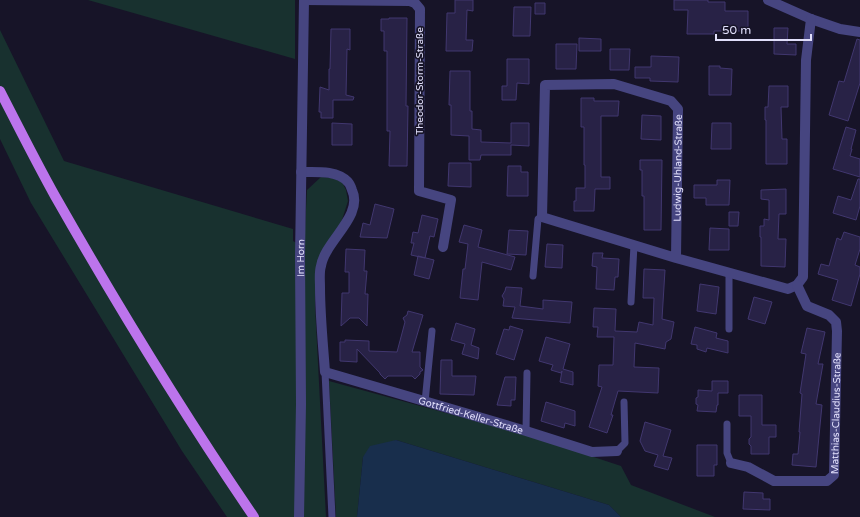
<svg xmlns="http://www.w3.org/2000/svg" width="860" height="517" font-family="'Varela Round',sans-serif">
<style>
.green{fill:#18312f}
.water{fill:#182e4c}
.building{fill:#282246;stroke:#41376f}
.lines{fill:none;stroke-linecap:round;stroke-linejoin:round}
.service{stroke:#464580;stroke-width:7}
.minor{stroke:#464580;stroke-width:10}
.primary{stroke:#bc74ec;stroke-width:10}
.labels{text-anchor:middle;stroke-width:3.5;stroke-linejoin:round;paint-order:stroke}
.street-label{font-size:10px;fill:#e1dffb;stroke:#171428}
</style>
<rect width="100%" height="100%" fill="#171428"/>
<path class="green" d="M88 0H295V59Z
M0 30 64 161 293 229V241L304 247 307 190 321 177 332 178 342 182 346 190 348 201 341 223 315 278V306L326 517H227L182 451 31 203 0 139Z
M329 381 530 436 621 466 631 485 715 517H621L609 505 396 440 363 457 357 517H336Z"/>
<path class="water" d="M396 440 609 505 621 517H357L363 457 370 446Z"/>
<path class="building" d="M455 0H473V11L467 10 466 40H473L472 51H446L447 13H455Z
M674 0H708V2H725V11H748V31H714V34H687L688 10H674Z
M535 3H545V14H535Z
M514 7H531L530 36H513Z
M389 18H407L406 106H408L407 166H389L390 131H387V51H384V31H381V19H389Z
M774 28H788L787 44H796V55L774 54Z
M331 29H350V50L347 49 346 95 354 97 353 100H333V118H321V112H319L320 87 329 90V69H330Z
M579 38 601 39V51H579Z
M857 39 860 40V83L848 121 829 115 839 81 844 82Z
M556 44H577L576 69H556Z
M610 49H630L629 70H610Z
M651 56 679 57 678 82 650 81V78H635V67H651Z
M507 59H529V84L517 83 516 100H502V86H507Z
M709 66H720V68L732 69 731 95H709Z
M450 71H470V111H472V129L481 130V142L511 143V123H529V146L511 145V155H481L480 160H469V136L451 135V105H449Z
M769 86H788V107H781L782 139H787V164H766V120H765V107H768Z
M581 98H594V101H619L618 116H601V177H610V189H595L594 211H574V201H576V188H585V165H584V127H581Z
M642 115 661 116V140L641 139Z
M332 123 352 124V145H332Z
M712 123H731V149H711Z
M846 127 856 130 851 149H852L850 156 860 159V177L833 169Z
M640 160H662L661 230H644V196H642V170H640Z
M449 163H471V187L448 186Z
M508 166H521V172H528V196H507Z
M858 179H860V206L856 220 833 213 838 196 851 200Z
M717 180H730L729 205H706V198H694V185H717Z
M786 189V214H779L778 239H786L785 267 761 266V237H760V226H764V219L769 220V200L761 199V190Z
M375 204 394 209 387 238 360 237 363 223 370 225Z
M729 212H739L738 226H729Z
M422 215 438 219 434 237 430 236 425 258 411 255 414 243H411L413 232 418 233Z
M464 225 482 230 478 247 515 257 511 270 482 262 478 300 460 298 463 269H465L468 244 459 242Z
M710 228 729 229V250H709Z
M509 230 528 231 526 255 507 254Z
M844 232 860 237V249L855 265 860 267V274L851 306 832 300 838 280 818 274 821 264 829 266 837 238 841 240Z
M547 244 563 245 562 268 545 267Z
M346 249 365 250 364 271H367L365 294H368L367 326 359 318H350L341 326 342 293H349V272H345Z
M593 253H603L602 258 619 259 618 277H615L614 290 596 289 597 267 592 266Z
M418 256 434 260 429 279 414 275Z
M644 269 665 270 662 319 674 322 671 339 666 342 665 349 635 343 634 367 659 368 658 393 618 391 613 408 611 415H613L607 433 589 427 602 387 598 386 599 365H613L614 337H597L598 327H593L594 308 616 309 615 331 637 332 639 322 653 325 654 298H643Z
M700 284 719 287 716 314 697 311Z
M506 287 522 288 520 306 543 309V300L572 302 570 323 512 318 515 307 503 306 504 299 502 296 505 291Z
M754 297 772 302 765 324 748 319Z
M408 311 423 315 412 352H420V367L423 370 420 372V374L415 379 412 376H388L385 379 380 374V373L357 349V362L340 361V342H345V340L369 341V351L397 352 405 322 403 318 407 315Z
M456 323 475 329 471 345 479 348 478 359 462 354 465 344 451 340Z
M510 326 523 330 514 360 496 354 504 329 509 330Z
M695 327 717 333 716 338 728 341V353L707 348 706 352 697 349V345L691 344Z
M807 328 825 332 818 364H823L816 404 822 405 816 467 792 465 793 454H798L800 432H799L802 394 800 393 806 354 801 353Z
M546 337 570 344 563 369 573 372V385L560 382 562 371 561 373 551 370 553 365 539 361Z
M441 360H452V376H476L474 395 440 394Z
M505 377H516L515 400H511V406L497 405Z
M712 381H728V393H718V405H717L716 412 697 411 698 405 696 404V398L698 397V390L712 391Z
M739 395H762V425H776V437H769V454H751V446L749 444V439L751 437V416H739Z
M546 402 575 411V426L565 423 564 428 541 421Z
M645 422 671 430 663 456 672 458 668 470 654 466 658 455 645 451 640 441Z
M697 445H717V465H714V476H697Z
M744 492 763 493V499H770V510L743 509Z"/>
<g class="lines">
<path class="service" d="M729 273V329
M533 276 538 219 542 217
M631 302 634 245
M325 372 332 517
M425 402 432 331
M727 424V453L731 463
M526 431 527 373
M617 451 625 443 624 402"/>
<g class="minor">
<path d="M304 0 410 1 415 3 420 9 419 191 451 200 443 247"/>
<path d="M768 0 811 19 840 29 860 32"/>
<path id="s1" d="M301 172C316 172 337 170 348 182 350 184 351 187 352 190 364 216 325 241 321 266 319 272 320 280 320 287 320 315 323 344 325 372L526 431 592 452 617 451"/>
<path id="s2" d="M676 258 678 109 671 101 614 84 545 85 542 217 676 258 788 289 797 285 803 277 806 60 811 19"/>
<path id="s3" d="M731 463 748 467 774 481H827L834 475 837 331 836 322 829 315 807 306 797 285"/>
<path id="s4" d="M299 517 301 404 300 257 304 0"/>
</g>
<path class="primary" d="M0 91C18 126 36 162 55 196 117 305 183 413 254 517"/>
</g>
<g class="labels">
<g class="street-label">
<text transform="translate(419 81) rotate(-90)" y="4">Theodor-Storm-Straße</text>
<text dy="4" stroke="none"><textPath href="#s2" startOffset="90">Ludwig-Uhland-Straße</textPath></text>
<text dy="4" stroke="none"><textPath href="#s4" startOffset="259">Im Horn</textPath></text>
<text dy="4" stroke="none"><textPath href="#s3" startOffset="171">Matthias-Claudius-Straße</textPath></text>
<text dy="4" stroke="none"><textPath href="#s1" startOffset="402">Gottfried-Keller-Straße</textPath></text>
</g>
</g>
<path d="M716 34v6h95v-6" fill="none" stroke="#e1dffb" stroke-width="2"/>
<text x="722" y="34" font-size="12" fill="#e1dffb" stroke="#171428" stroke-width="3" paint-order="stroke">50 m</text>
</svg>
